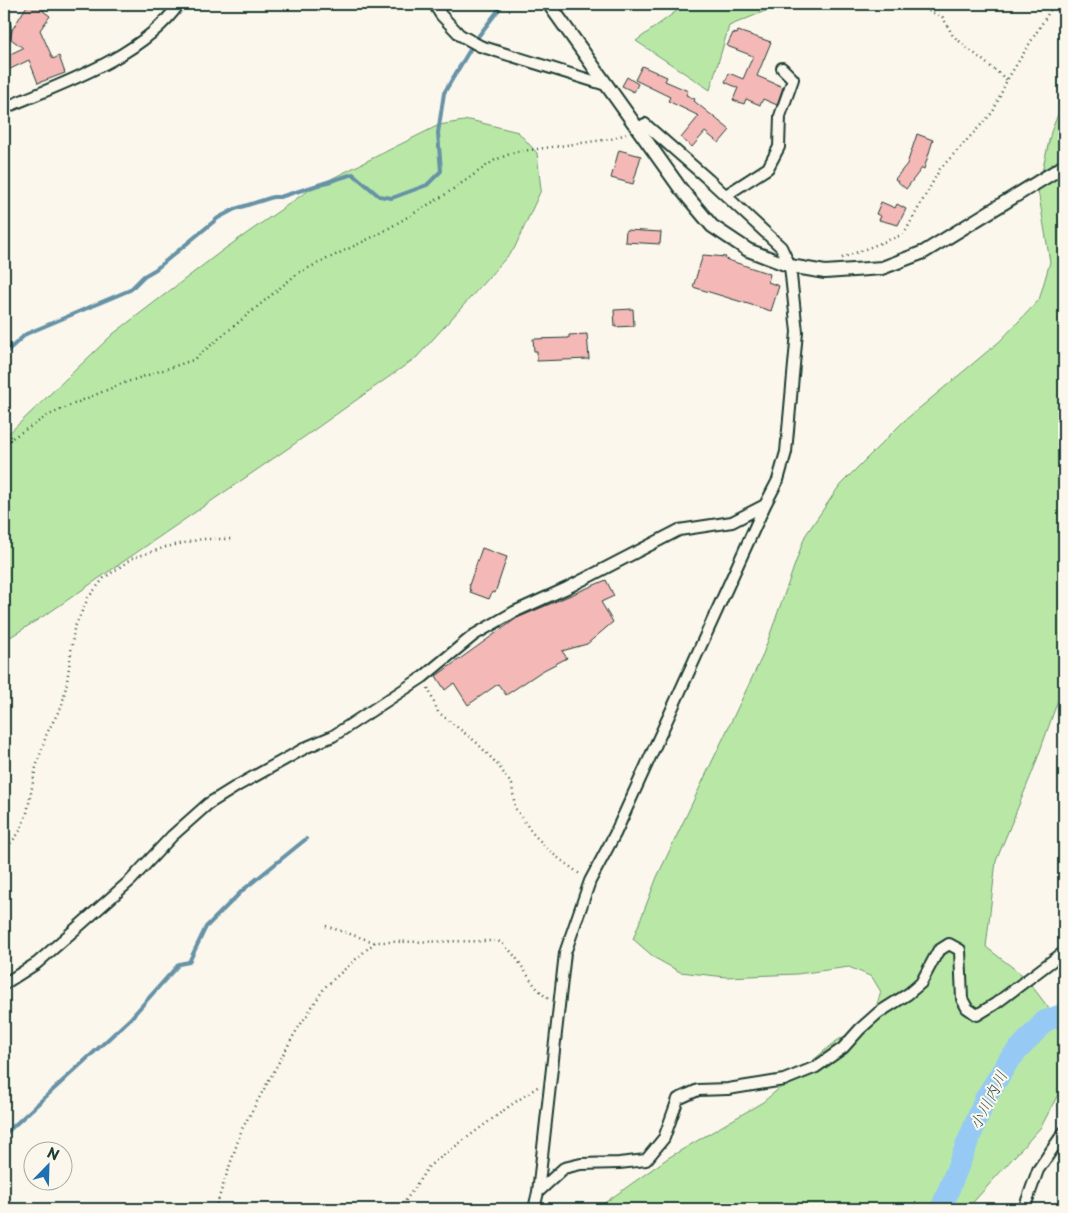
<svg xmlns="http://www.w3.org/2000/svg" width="1068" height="1213" font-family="'Playpen Sans','Klee One',sans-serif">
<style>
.green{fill:#b9e8a6;stroke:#6c926d}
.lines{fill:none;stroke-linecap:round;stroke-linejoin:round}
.stream{stroke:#6692a7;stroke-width:4}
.river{stroke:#96caf4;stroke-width:22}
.building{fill:#f4b8b7;stroke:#1f3d34}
.minor-casing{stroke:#1f3d34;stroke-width:14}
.tertiary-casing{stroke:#1f3d34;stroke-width:16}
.path{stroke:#1f3d34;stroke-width:2.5;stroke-dasharray:1 4;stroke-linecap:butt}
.minor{stroke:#fbf7ec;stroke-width:10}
.tertiary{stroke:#fbf7ec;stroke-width:12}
.labels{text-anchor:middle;stroke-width:4;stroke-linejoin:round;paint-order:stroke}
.water-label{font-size:16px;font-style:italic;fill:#37595a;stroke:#fbf7ec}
</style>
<rect width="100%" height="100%" fill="#fbf7ec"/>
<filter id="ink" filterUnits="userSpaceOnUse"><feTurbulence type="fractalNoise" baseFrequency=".02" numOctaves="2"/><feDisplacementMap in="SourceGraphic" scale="10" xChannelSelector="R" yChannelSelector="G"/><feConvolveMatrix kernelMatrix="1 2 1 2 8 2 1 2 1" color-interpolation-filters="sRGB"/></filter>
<g filter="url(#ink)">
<path class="green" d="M686 4H782L729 26 710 90 636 41Z
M1064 99V683L1034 768 996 861 986 947 1025 977 1060 1023 1063 1085 1041 1127 967 1209H596L668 1158 763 1102 835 1042 872 1019 881 992 872 977 849 967 797 974 726 977 680 972 655 958 633 939 657 877 762 657 805 536 840 485 904 421 1000 341 1039 300 1050 262 1038 190 1051 132Z
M470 120 518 132 537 153 541 190 514 249 417 357 290 447 50 612 4 641V438L113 334 223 250 309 190 439 125Z"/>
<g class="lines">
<path class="stream" d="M4 354 26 334 130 290 144 276 156 269 218 218 235 209 273 197H280L353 174 379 196 392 198 427 185 441 171 438 133 444 93 477 38 503 4
M4 1135 130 1019 179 964 189 962 206 927 243 890 306 839"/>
<path class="river" d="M941 1209 985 1099 1009 1060 1045 1021 1064 1014"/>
</g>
<path class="building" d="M28 4H49L43 11 50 16 40 30 53 59 59 56 65 73 38 83 29 60 4 72V57L23 48 11 39 12 30Z
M738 31 771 42 757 76 783 87 777 105 763 99 760 105 746 99 744 104 733 100 738 88 725 82 729 73 743 79 753 56 727 46 733 33 737 34Z
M642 66 667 77 665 81 688 91 686 95 695 99 694 101 730 130 719 143 705 132 692 147 681 138 699 116 668 101 670 97 635 80Z
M627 77 638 84 634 92 622 86Z
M917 134 933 140 924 169 922 168 906 189 895 179 907 164Z
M619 150 641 156 633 184 611 178Z
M881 202 895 208 897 204 906 209 898 225 879 220 881 216 876 214Z
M626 230 661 232 660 244 625 242Z
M703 255 726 257 725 259 770 274 768 282 779 286 771 311 693 287Z
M633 309 634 326 615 327 614 310Z
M587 334 589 359 537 361V351H534L533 339 569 338V335Z
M482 548 507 557 495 593 492 592 489 599 470 592 471 590 469 589 470 586 469 585Z
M606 580 614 596 601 602 613 622 587 644 562 651 567 658 542 671 506 695 498 684 468 705 454 683 445 690 436 676 517 618Z"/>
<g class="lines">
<g class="minor-casing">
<path id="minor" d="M434 4 441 15 460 35 480 46 606 85
M4 22 5 33 4 37
M4 108C61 84 142 57 179 4
M726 195 768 168 779 147 780 116 793 79 782 68
M4 984 37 963 131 880 172 836 208 804 237 786 307 747 333 736 423 677 474 635 514 612 567 588 679 530 732 522 765 505
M538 1192 564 1168 581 1164 619 1163 646 1160 664 1138 678 1099 698 1090 728 1089 784 1080 816 1067 843 1048 860 1029 878 1013 908 994 921 983 938 951 949 944 960 950 962 999 967 1008 977 1015 995 1004 1064 952
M534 1209 538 1192 565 953 590 881 615 834 765 505 778 480 786 452 797 332 790 266 781 247 709 180 645 124 637 129
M1024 1209 1038 1170 1064 1132"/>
</g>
<g class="tertiary-casing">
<path id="tertiary" d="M549 4 680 188 712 226 748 250 790 266 825 272 882 268 924 252 1064 166"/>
</g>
<path class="path" d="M910 4 942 16 953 36 1007 80
M842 258 904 234 940 169 993 112 1007 80 1054 4
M4 443 49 415 83 400 121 384 193 360 298 273 379 234 443 196 495 160 515 152 611 139 626 134
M428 688 438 712 476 742 498 765 512 785 515 808 534 835 553 854 581 875
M4 851 19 833 27 813 36 767 47 733 62 705 67 682 74 629 88 598 104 578 133 558 166 547 202 539H232
M326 926 374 942
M215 1209 242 1129 295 1033 325 987 375 942 498 941C521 954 527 985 550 1000
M272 1209 279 1207 282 1209
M400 1209 429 1166 511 1105 539 1086"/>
<use href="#minor" class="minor"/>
<use href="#tertiary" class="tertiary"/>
</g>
</g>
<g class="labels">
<g class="water-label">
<text transform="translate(988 1100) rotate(-63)" y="6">小川内川</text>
</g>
</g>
<rect width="1068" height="1213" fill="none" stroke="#fbf7ec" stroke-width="20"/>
<rect x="10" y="10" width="1048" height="1193" fill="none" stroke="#1f3d34" stroke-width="2" filter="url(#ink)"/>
<g transform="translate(48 1166) rotate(23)"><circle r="24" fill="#fbf7ec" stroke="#a3ada2"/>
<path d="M0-4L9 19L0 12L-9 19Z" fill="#1f6fb2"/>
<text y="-8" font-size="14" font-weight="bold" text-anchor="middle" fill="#1f3d34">N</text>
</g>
</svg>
